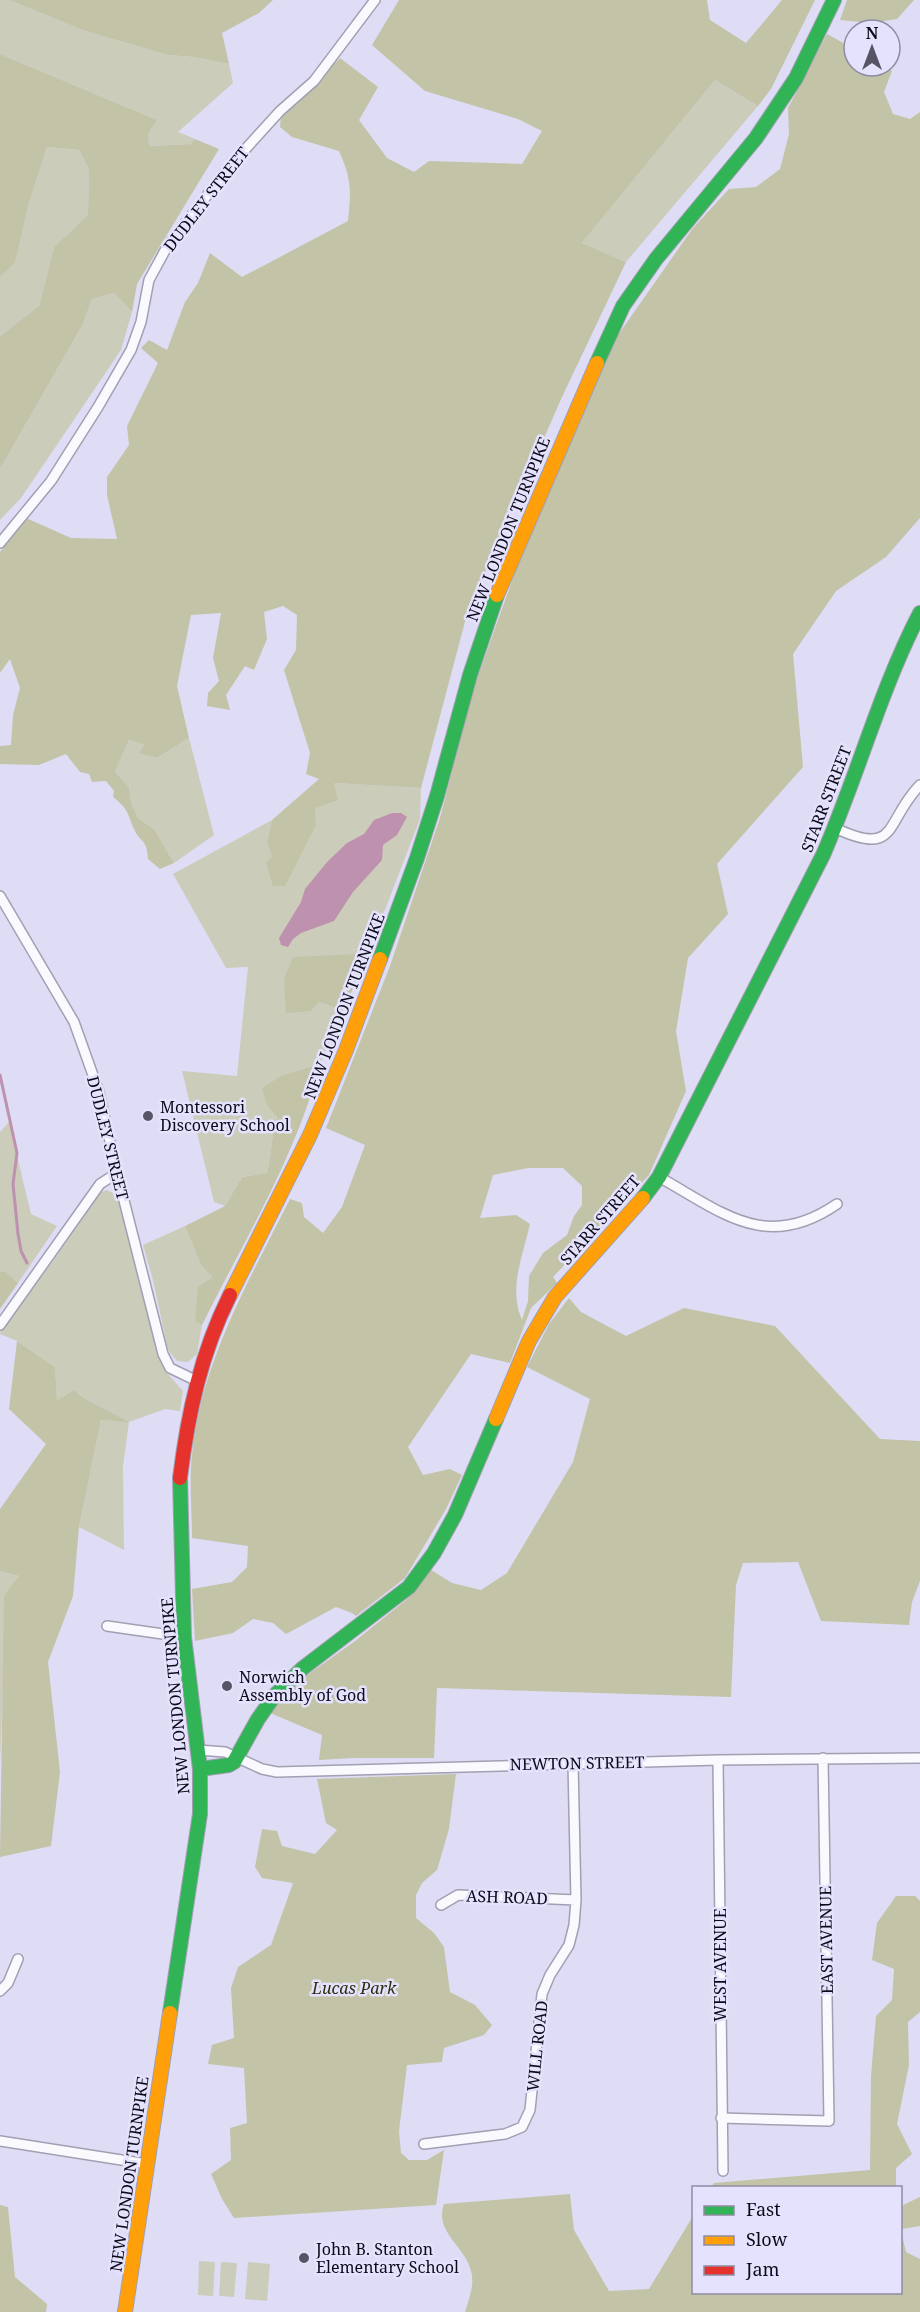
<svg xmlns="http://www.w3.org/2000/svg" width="920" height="2312" font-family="'Noto Serif',serif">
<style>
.green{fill:#ccccba}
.forest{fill:#c3c3a8;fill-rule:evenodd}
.water{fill:#be91ae}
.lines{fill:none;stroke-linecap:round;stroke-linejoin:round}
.stream{stroke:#be91ae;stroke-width:3}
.street-casing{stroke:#a19fb2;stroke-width:12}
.fast-casing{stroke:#a19fb2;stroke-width:16}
.slow-casing{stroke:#a19fb2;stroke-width:16}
.jam-casing{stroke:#a19fb2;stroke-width:16}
.street{stroke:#fafafe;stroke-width:9}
.fast{stroke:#30b455;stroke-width:14}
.slow{stroke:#ff9f0a;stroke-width:14}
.jam{stroke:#e5322d;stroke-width:14}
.poi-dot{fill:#565465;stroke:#e4e2fd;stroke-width:2}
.labels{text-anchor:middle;stroke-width:5;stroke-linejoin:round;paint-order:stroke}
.street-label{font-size:16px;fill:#0c0a18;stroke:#e4e2fd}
.poi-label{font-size:16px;fill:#0c0a18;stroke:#e4e2fd;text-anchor:start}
.park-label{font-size:16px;font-style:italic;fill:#2d2d0e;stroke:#e4e2fd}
</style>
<rect width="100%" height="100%" fill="#deddf5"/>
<path class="green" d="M0 0H9L85 31 168 55 193 57 229 64 233 83 178 132 195 139 191 144 148 146V134L157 120 0 54Z
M715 80 758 106 626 262 582 243Z
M47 147 79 150 89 170 88 215 54 247 39 306 0 336V277L15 263 29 203Z
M114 293 132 312 121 350 21 498 0 520V469L83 324 92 299Z
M189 738 214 835 174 863 154 829 138 818 131 802 129 787 115 772 129 740 144 745 140 752 157 758Z
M334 783 421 788 420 819 366 959 358 954 319 1002 343 1011 320 1064 283 1075 267 1105 277 1116C271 1135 272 1155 267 1173L242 1177 225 1206 214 1202 182 1071 237 1076 248 967 226 968 173 874 272 820 267 843 285 886 315 808Z
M9 1122 31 1214 57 1226 18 1283 6 1272 0 1271V1132Z
M107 1190 119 1197 160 1358 167 1373 183 1391 180 1411 165 1409 129 1422 123 1466 124 1550 79 1527 101 1420 127 1421 84 1398 74 1390 57 1400 55 1367 17 1341 0 1334V1332L53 1261 101 1192Z
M185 1226 201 1265 214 1277 195 1321 202 1325 197 1354 188 1362 177 1361 168 1350 153 1280 143 1245Z
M0 1571 19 1576 3 1685 0 1764Z
M199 2261 215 2262 213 2296 198 2295Z
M221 2262 237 2263 234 2297 219 2296Z
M248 2262 270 2264 267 2301 245 2299Z"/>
<path class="forest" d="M9 0H273L259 13 222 33 229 64 193 57 168 55 85 31Z
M399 0H707L710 20 746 43 782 0H815L771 89 758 106 715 80 582 243 626 262 562 397 467 614 421 788 334 783 338 800 315 808 316 825 285 886H273L266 863 272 856 267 843 272 820 319 779 306 774 310 753 284 670 296 650 297 615 283 606 264 612 267 639 254 670 245 666 226 695 230 710 207 706 208 693 219 681 213 658 221 613 191 615 177 686 189 738 157 758 139 753 144 745 129 740 115 772 129 787 131 802 138 818 154 829 174 863 160 869 148 859C147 838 140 843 134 829 127 812 128 809 113 797L114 791 106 781 92 782 89 774 80 772 66 754 39 765 0 764V746L11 745 13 715 20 688 10 659 0 673V552L26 518 71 538 117 539 107 495V477L129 445 127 426 158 363 141 348 149 340 167 350 185 302 198 283 210 253 242 277 348 221C351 192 352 179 339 151L292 137 280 127 281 116 340 58 378 87 359 120 387 158 414 172 429 161 522 164 542 131 518 119 425 91 372 45Z
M847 0H914L897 19 870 23 840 20Z
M827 34 854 49V66H884L892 71 884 92 893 114 910 119 920 112V518L886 557 836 591 793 654 803 767 717 864 728 914 688 958 676 1031 686 1091 649 1175 553 1277 557 1283 531 1308 510 1363 471 1354 408 1447 423 1475 450 1469 462 1475 446 1509 405 1578 356 1616 352 1613 336 1607 286 1634 273 1623 253 1619 233 1633 195 1641 192 1589 232 1582 247 1567 248 1546 192 1538C192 1511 189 1482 192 1455 201 1362 249 1281 290 1199L302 1203 304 1217 323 1233 342 1207 365 1145 326 1128 390 966 440 818 472 693 533 522 618 335 693 228 729 189 756 187 780 169 789 134 788 108ZM528 1168H563L582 1186V1205L574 1216 567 1235 543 1253 529 1276 528 1301 522 1320C508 1288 523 1256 530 1224L516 1215 480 1218 493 1175Z
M0 54 157 120 148 134 149 146 191 144 195 139 219 149 137 284 132 312 114 293 92 299 83 324 0 469V336L39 306 54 247 88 215 89 170 79 150 47 147 29 203 15 263 0 277Z
M358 954 366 959 343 1011 319 1002 310 1011 286 1013 284 979 293 957Z
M320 1064C296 1157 244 1240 202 1325L195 1321 198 1287 213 1277 201 1265 185 1226 225 1206 242 1177 267 1173C272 1154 271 1135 277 1117L267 1105 262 1088 283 1075Z
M0 1271 6 1272 18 1283 0 1309Z
M569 1298 581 1312 626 1336 684 1308 775 1326 880 1439 920 1441V1581L912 1602 909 1625 821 1621 798 1562 743 1563 736 1585 731 1697 437 1688 434 1758H353L319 1760 322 1735 268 1712 289 1688 355 1641 406 1600 431 1570 452 1583 481 1590 507 1573 573 1462 590 1399 527 1367 549 1324Z
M17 1341 55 1367 57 1400 74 1390 84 1398 129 1422 101 1420 79 1527 73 1596 48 1662 60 1772 51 1846 0 1857 4 1596 19 1576 0 1571V1509L46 1444 9 1409Z
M456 1774 449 1829 437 1870 422 1883 416 1895V1918L434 1933 444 1947 450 1992 475 2005 492 2025 484 2035 444 2048 442 2062 407 2065 399 2131 401 2153 409 2160H427L444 2150 436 2205 234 2218 222 2199 211 2174 231 2160 230 2128 247 2123 244 2068 208 2064 212 2045 234 2038 231 1988 238 1967 271 1945 293 1883 262 1878 255 1867 262 1829 277 1831 282 1846 315 1854 337 1830 326 1823 317 1779Z
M896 1896H915L920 1901V2012L908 2022 909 2065 897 2124 912 2154 896 2168V2187H711L714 2183 870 2170 871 2076 876 2016 892 2000 894 1969 872 1960 877 1923Z
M570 2194 574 2230 609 2291 649 2289 693 2216 694 2292H900L901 2231 906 2252 920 2259V2312H465C469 2298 475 2285 471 2271 465 2246 434 2232 444 2204Z
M920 2197V2226L901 2229V2206Z
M0 2205 8 2207 15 2277 47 2304 46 2312H0Z"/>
<path class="water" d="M392 813H401L407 817 397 835 383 845 382 860 353 892 334 921 301 933 293 939 288 947 281 945 279 938 301 902 305 889 328 861 347 843 364 834 374 820Z"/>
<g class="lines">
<path class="stream" d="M0 1075 17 1153 13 1184 18 1234 21 1251 27 1263"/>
<g class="street-casing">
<path id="street" d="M0 543 51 481 98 407 131 350 141 322 149 280 168 245 231 165 280 111 314 81 375 0
M835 828C899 858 884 822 920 785
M0 896 74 1022 99 1092 117 1173 163 1354 170 1368 197 1381
M659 1177C722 1212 766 1253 837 1204
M0 1325 100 1184 117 1173
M107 1626 184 1637
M198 1750 225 1752 262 1769 277 1772 718 1760 920 1758
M718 1760 723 2171
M441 1905 458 1895 576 1900
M0 1991 8 1983 18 1959
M721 2118 829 2121 823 1758
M0 2141 147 2164
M424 2144 505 2134 522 2127 530 2110 542 1994 550 1975 569 1945 574 1925 576 1900 573 1763"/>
</g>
<g class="fast-casing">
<path id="fast" d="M597 363 623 306 656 259 756 138 796 78 834 0
M380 959 417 858 437 796 470 675 497 595
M643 1198 659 1177 823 855C858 775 880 690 920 613
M200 1769 229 1765 234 1762 258 1719 275 1695 303 1668 409 1587 434 1553 455 1515 496 1419
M170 2013 200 1814V1769L184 1637 180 1478"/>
</g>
<g class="slow-casing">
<path id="slow" d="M497 595 597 363
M230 1295 310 1135 346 1050 380 959
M496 1419 529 1341 555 1297 643 1198
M125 2312 170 2013"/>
</g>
<g class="jam-casing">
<path id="jam" d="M180 1478C188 1413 201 1353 230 1295"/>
</g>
<use href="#street" class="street"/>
<use href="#fast" class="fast"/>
<use href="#slow" class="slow"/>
<use href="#jam" class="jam"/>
</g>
<g class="poi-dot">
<circle cx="148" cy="1116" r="6"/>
<circle cx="227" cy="1686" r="6"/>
<circle cx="304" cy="2258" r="6"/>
</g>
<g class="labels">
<g class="street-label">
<text transform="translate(206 199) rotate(-52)" y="6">DUDLEY STREET</text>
<text transform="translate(508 529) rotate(-68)" y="6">NEW LONDON TURNPIKE</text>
<text transform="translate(826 799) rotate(-69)" y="6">STARR STREET</text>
<text transform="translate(344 1006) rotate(-69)" y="6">NEW LONDON TURNPIKE</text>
<text transform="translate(108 1138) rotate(76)" y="6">DUDLEY STREET</text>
<text transform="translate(600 1220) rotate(-49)" y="6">STARR STREET</text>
<text transform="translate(175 1696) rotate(-95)" y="6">NEW LONDON TURNPIKE</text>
<text transform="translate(577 1763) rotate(-1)" y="6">NEWTON STREET</text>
<text transform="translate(507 1897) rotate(2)" y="6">ASH ROAD</text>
<text transform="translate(826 1940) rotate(-91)" y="6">EAST AVENUE</text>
<text transform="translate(720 1965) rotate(-90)" y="6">WEST AVENUE</text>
<text transform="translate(537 2046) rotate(-84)" y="6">WILL ROAD</text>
<text transform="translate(129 2174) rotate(-82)" y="6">NEW LONDON TURNPIKE</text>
</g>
<g class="poi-label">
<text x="160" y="1113">Montessori<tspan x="160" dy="18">Discovery School</tspan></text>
<text x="239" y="1683">Norwich<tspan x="239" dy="18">Assembly of God</tspan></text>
<text x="316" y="2255">John B. Stanton<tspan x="316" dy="18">Elementary School</tspan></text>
</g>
<g class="park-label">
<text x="354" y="1994">Lucas Park</text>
</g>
</g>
<rect x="692" y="2186" width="210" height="108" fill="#e4e2fd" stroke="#8e8ca1" stroke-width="1.5"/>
<rect x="704" y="2206" width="30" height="9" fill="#30b455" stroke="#8e8ca1" stroke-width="1.5"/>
<text x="746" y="2216" font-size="18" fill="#0c0a18">Fast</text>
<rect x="704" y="2236" width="30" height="9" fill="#ff9f0a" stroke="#8e8ca1" stroke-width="1.5"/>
<text x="746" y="2246" font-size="18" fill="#0c0a18">Slow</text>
<rect x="704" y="2266" width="30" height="9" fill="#e5322d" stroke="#8e8ca1" stroke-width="1.5"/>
<text x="746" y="2276" font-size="18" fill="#0c0a18">Jam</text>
<g transform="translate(872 48)"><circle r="28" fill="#e4e2fd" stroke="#8e8ca1" stroke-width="1.5"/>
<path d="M0-4.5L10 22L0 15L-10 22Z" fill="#565465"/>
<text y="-9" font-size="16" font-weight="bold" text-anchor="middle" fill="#0c0a18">N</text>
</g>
</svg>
